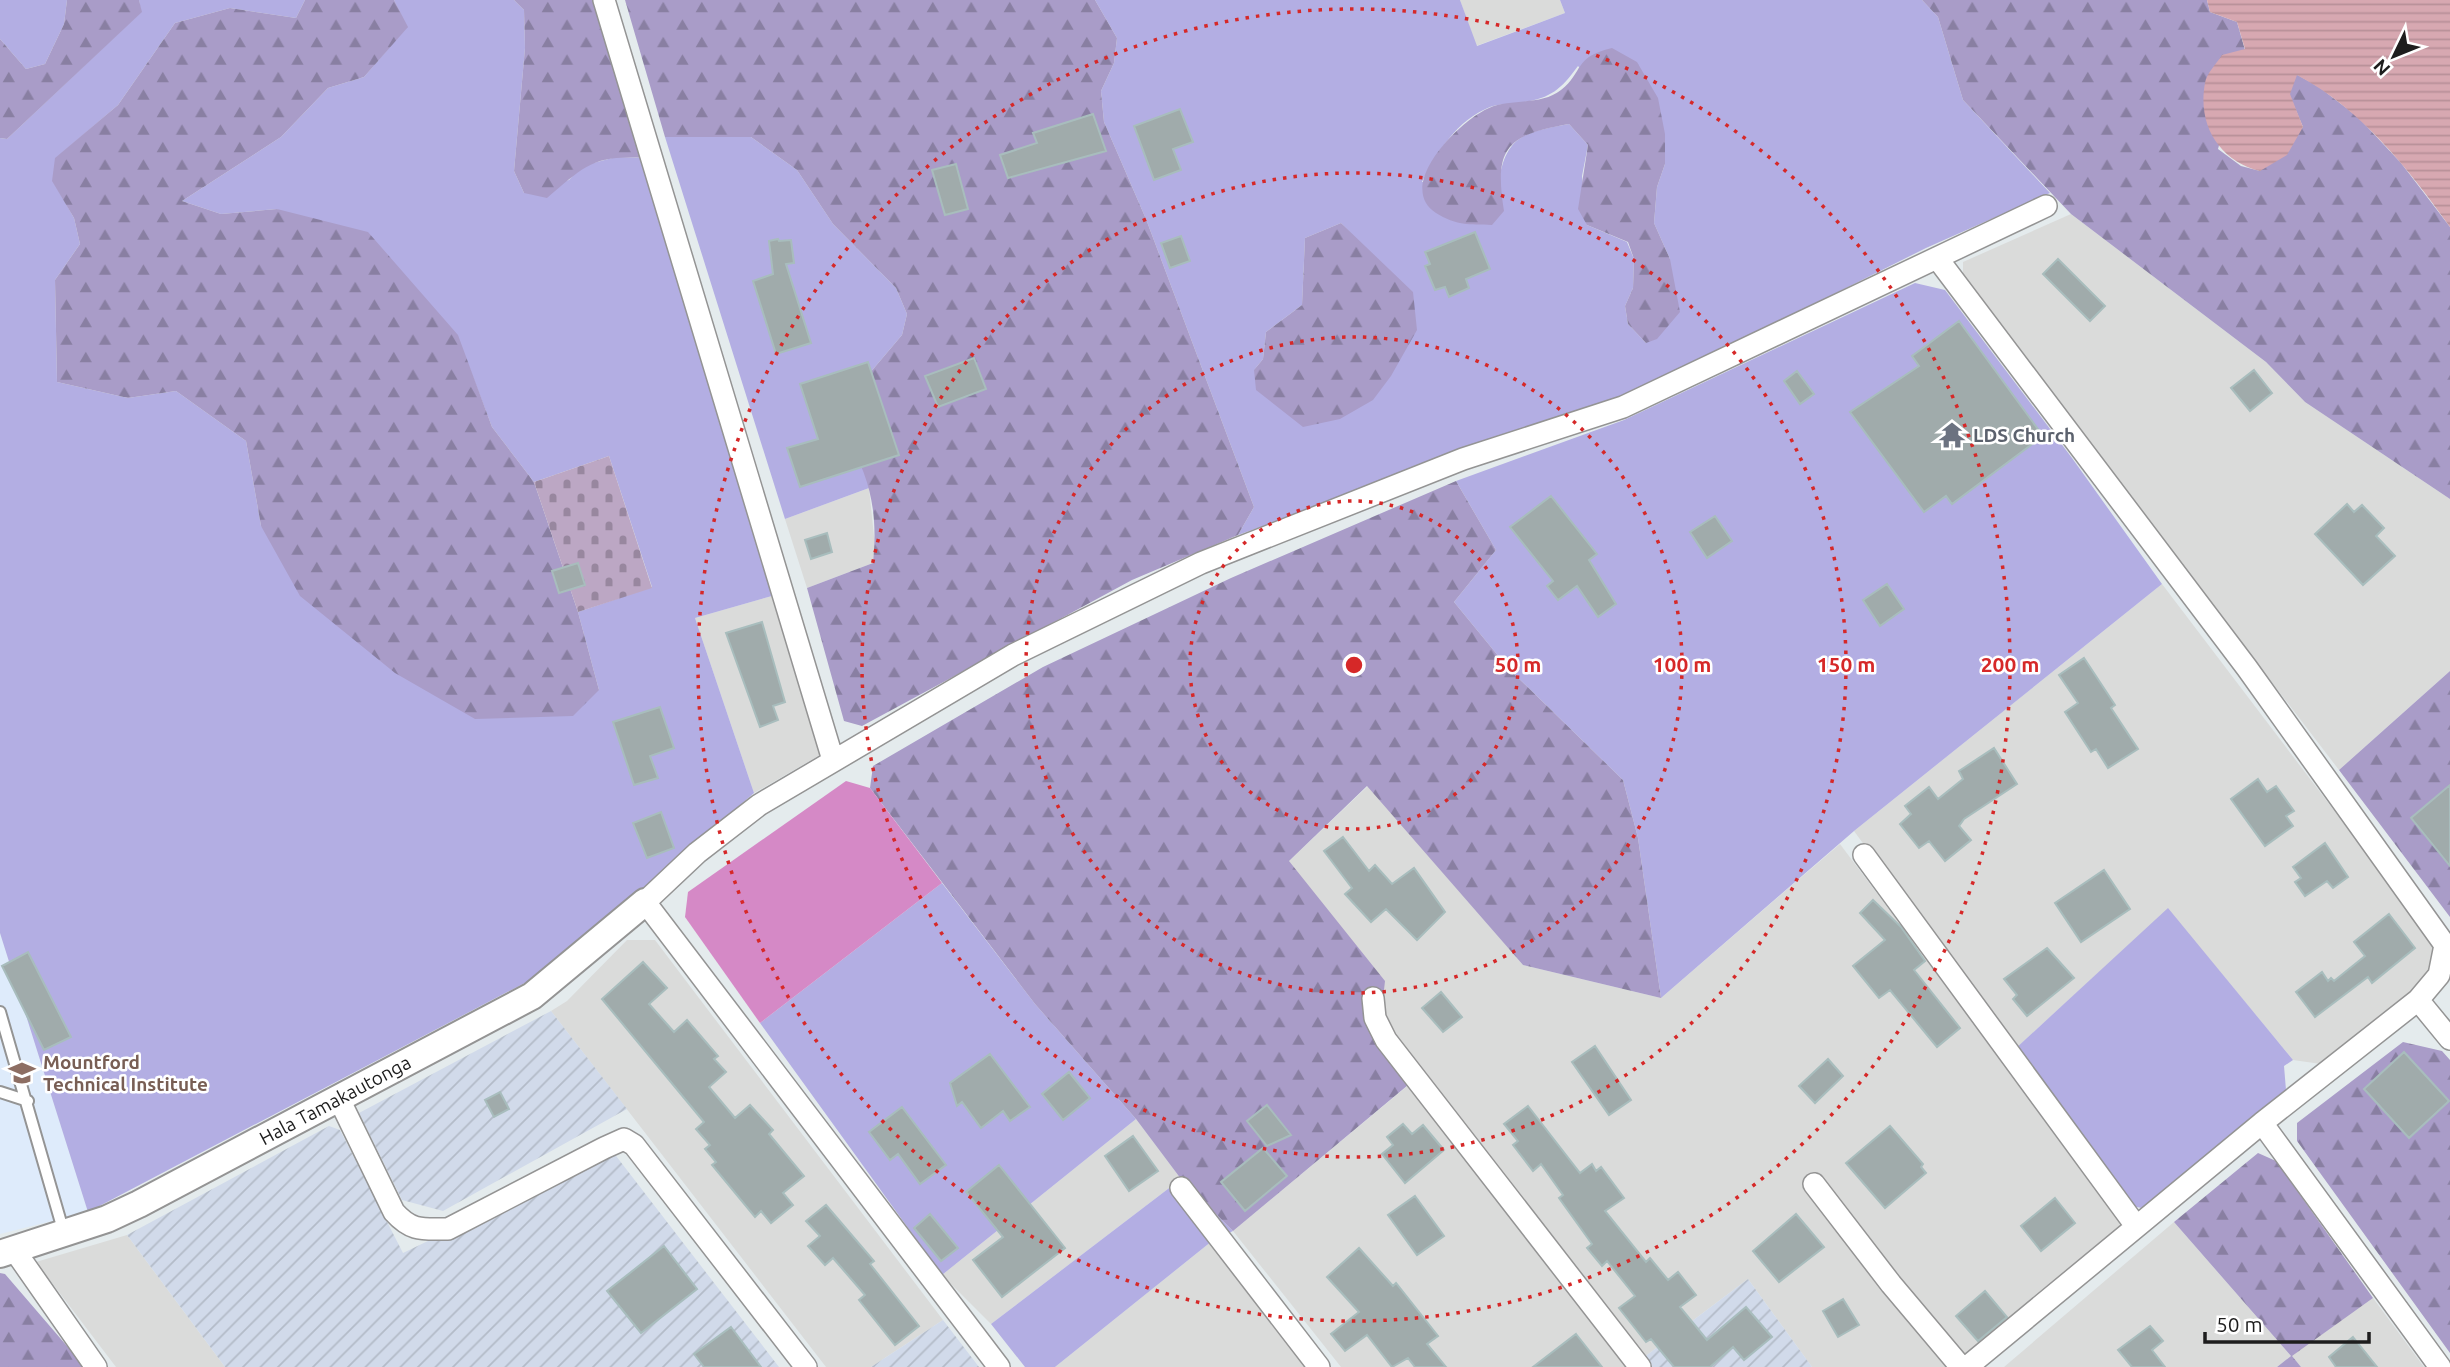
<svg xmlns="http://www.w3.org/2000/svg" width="2450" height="1367" font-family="Ubuntu,sans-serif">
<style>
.residential{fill:#dadbda}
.education{fill:#deebfb}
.farmland{fill:url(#farmland-furrows)}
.grass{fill:#b3aee3;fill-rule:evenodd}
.forest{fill:url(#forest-firs)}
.cemetery{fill:url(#cemetery-stones)}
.pitch{fill:#d589c6}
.water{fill:url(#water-rules)}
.building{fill:#a0abab;stroke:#a8bdbd;stroke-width:2}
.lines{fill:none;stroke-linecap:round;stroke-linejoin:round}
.service-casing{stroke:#949494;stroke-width:14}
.minor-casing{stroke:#949494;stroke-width:24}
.tertiary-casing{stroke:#949494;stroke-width:30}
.service{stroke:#fff;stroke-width:10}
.minor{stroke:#fff;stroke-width:21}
.tertiary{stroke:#fff;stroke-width:26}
.ring{fill:none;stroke:#d62828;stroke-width:3.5;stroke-dasharray:3.5 7}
.labels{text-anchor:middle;stroke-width:5;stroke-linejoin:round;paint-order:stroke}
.worship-label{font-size:19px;font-weight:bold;fill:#5b616d;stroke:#fff;text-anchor:start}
.education-label{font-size:19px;font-weight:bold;fill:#785e54;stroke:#fff;text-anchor:start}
.street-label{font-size:19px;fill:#1d1d1d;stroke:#fff}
.centre{fill:#d62828;stroke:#fff;stroke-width:3.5}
.ring-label{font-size:21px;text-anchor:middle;font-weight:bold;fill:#d62828;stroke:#fff;stroke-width:5;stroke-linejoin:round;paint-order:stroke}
</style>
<defs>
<pattern id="farmland-furrows" width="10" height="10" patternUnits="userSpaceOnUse" patternTransform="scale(1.75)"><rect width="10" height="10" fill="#d1daea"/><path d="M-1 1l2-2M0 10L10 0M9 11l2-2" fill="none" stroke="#b3bbc8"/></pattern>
<pattern id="forest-firs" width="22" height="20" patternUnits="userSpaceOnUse" patternTransform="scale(1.75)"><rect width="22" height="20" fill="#a99cc8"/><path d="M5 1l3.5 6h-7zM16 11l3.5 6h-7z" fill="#897fa2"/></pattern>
<pattern id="cemetery-stones" width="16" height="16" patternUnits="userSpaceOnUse" patternTransform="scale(1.75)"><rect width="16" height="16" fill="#bca7c4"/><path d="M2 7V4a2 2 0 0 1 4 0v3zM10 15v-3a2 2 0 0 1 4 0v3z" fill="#98879f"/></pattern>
<pattern id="water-rules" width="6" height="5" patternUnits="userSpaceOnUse" patternTransform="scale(1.75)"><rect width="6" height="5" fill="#d7a8b1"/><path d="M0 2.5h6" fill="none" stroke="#b89098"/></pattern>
</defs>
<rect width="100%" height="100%" fill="#e4ebed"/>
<path class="residential" d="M1460 0H1560L1565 13 1476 46Z
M2071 214 2266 362 2305 402 2450 499V671L2339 770 1963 279V262Z
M869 488 875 546 873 563 807 588 785 519Z
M2162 584 2437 946 2432 976 2321 1064 2293 1060 2168 909 2014 1050 1854 831Z
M779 594 824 742 820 755 754 793 695 618Z
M1368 786 1523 965 1661 998 1840 844 2116 1213 2124 1238 1975 1367H1812L1748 1279 1639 1361 1391 1037 1289 861Z
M627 940H655L943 1320 871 1367H826L551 1011 567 1001Z
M1411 1083 1633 1367H1341L1233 1231Z
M1136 1119 1181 1179 991 1324 942 1275Z
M2174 1222 2291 1356 2373 1298 2424 1367H2301L2291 1356 2277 1367H2004Z
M127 1235 225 1367H116L36 1262Z
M1212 1241 1310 1367H1055Z"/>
<path class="education" d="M0 933 88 1212 0 1234Z"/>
<path class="farmland" d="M551 1011 627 1109 443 1211 402 1200 359 1113Z
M329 1126 340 1130 403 1253 613 1152 779 1367H225L127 1235Z
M1748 1279 1812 1367H1644L1639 1361Z
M943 1320 979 1367H871Z"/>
<path class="grass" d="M0 0H67L64 24 45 64 26 69 0 39Z
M139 0H305L296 18 230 8 175 23 118 105 56 158 53 181 74 218 80 244 55 280 57 382 128 398 176 391 246 441 261 526 599 690 578 612 652 587 609 456 534 482 492 427 457 335 277 209 221 214 182 201 281 137 328 88 364 77 407 27 394 0H514L524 10 525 48 514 171 524 193 569 180 582 166 616 157 644 158 779 594 695 618 754 793 649 884 576 956 88 1212 0 933V138L7 139 141 12Z
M1095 0H1460L1477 46 1565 13 1560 0H1922L1938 17 1963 100 2050 193 1926 248 1704 359 1619 397 1238 535 1254 507 1146 219 1104 122 1101 91 1114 63 1117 38ZM1578 66 1665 164 1657 187 1654 223 1670 259 1646 343 1628 324 1625 306 1633 288 1634 259 1627 242 1587 225 1582 176 1588 145 1569 124C1527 132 1506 134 1499 181L1422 182C1437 152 1457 120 1490 107 1498 104 1508 104 1517 103 1549 99 1559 92 1578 66ZM1341 223 1375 259 1254 370 1263 359 1266 332 1302 305 1305 238Z
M665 137H751L797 170 833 224 896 288 907 314 902 335 869 374 845 435 864 467 869 488 785 519Z
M1915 283 1945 290 2072 458 2162 584 1854 831 1661 998 1638 838 1623 780 1509 669 1454 602 1496 550 1456 481 1624 420Z
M942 883 1035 1004 1136 1119 942 1275 760 1023Z
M2168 908 2293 1060 2284 1066 2286 1090 2156 1211 2132 1206 2014 1050Z
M1181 1179 1233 1231 1212 1241 1055 1367H1025L991 1324Z"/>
<path class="forest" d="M67 0H139L142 12 7 139 0 138V39L26 69 45 64 64 24Z
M305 0H394L408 27 364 77 328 88 281 137 182 201 221 214 277 209 368 232 458 335 492 427 534 482 578 612 599 690 573 716 475 719 395 673 300 596 261 526 246 441 176 391 128 398 57 382 55 280 80 244 74 218 52 181 55 158 118 105 175 23 230 8 296 18Z
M514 0H594L644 158C593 155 585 166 547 198L524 193 514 171 525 48 524 10Z
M625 0H1095L1117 38 1114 63 1101 91 1104 122 1146 219 1254 507 1238 535 1132 580 862 726 844 721 807 588 873 563C878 514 871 477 845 435L869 374 902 335 907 314 896 288 833 224 797 170 751 137H665Z
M1922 0H2207L2210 12 2237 22 2245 50 2218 149 2241 166 2260 171 2303 127 2289 94 2296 74 2319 87 2358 117 2401 163 2450 227V499L2305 402 2266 362 2071 214 1963 100 1938 17Z
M1612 48 1637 62 1658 98 1665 134V164L1657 187 1654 223 1670 259 1680 312 1657 339 1646 343 1628 324 1625 306 1633 288 1634 259 1628 242 1587 225 1578 209 1588 145 1569 124C1506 135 1494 148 1504 211L1492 225C1468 224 1457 226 1436 213 1394 186 1460 120 1489 108 1510 98 1541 106 1561 90 1584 72 1573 57 1612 48Z
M1341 223 1413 292 1417 330 1391 376 1373 400 1340 419 1303 427 1256 390 1254 370 1263 359 1266 332 1302 305 1305 238Z
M1456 481 1496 550 1454 602 1509 669 1623 780 1638 838 1661 998 1523 965 1367 786 1289 861 1385 981 1381 1017 1420 1075 1233 1231 1181 1179 1136 1119 1035 1004 870 788 873 766 1043 667 1231 578Z
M2450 671V917L2339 770Z
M2403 1042 2442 1051 2450 1060V1353L2297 1141V1123Z
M2258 1153 2276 1161 2373 1298 2292 1356 2301 1367H2277L2291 1356 2174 1222Z
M0 1273 5 1274 85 1367H0Z"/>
<path class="cemetery" d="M609 456 652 588 578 612 534 482Z"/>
<path class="pitch" d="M846 781 870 788 942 883 760 1023 685 917 688 892Z"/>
<path class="water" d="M2207 0H2450V227C2408 168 2361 109 2297 75L2290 94 2303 127 2287 155 2260 171C2220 161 2197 126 2205 83 2206 74 2217 63 2222 55L2245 49 2237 22 2210 12Z"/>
<path class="building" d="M1180 109 1193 142 1173 149 1181 170 1154 180 1134 126Z
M1093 114 1106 151 1008 178 1000 155 1037 143 1033 133Z
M956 164 968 209 945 215 932 170Z
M1475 232 1490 269 1466 279 1469 288 1449 297 1445 287 1435 290 1425 266 1430 264 1425 252Z
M1181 236 1190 261 1170 268 1161 243Z
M778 239 779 241 791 240 794 263 786 264 811 343 776 354 753 281 773 274 769 241Z
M2058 259 2105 306 2090 321 2043 274Z
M1959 321 2043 436 1952 504 1946 496 1924 512 1850 412 1919 366 1912 356Z
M974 358 986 389 938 407 925 376Z
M868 362 899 455 800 487 787 448 818 439 800 384Z
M2254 370 2272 393 2250 411 2231 388Z
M1797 371 1814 394 1800 404 1784 381Z
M1551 496 1597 554 1589 560 1616 604 1598 617 1577 586 1558 600 1547 586 1553 581 1510 527Z
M2347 504 2354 512 2362 505 2384 528 2376 536 2395 556 2363 585 2315 534Z
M1715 516 1732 541 1707 558 1690 532Z
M827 533 832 552 811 559 805 540Z
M578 563 585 585 559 593 552 571Z
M1887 584 1904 609 1880 626 1863 600Z
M762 622 785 702 773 706 778 720 760 727 726 633Z
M2084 658 2115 705 2111 708 2138 749 2108 768 2096 749 2091 752 2065 712 2078 703 2059 675Z
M660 707 674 748 650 756 658 778 634 785 613 722Z
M1994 748 2017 784 1964 819 1959 826 1971 840 1945 861 1929 841 1919 848 1900 824 1911 814 1905 806 1929 787 1938 799 1963 779 1959 771Z
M2258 779 2267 792 2276 786 2294 811 2286 816 2293 826 2265 846 2231 799Z
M2450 785V866L2411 818Z
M661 812 674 848 647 858 633 823Z
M1343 837 1369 871 1375 865 1392 884 1414 868 1445 912 1417 940 1386 909 1371 922 1345 894 1352 888 1324 851Z
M2325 843 2348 877 2333 888 2327 881 2305 896 2295 882 2301 878 2293 867Z
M2104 870 2130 909 2081 942 2055 903Z
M1873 900 1901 927 1925 961 1914 970 1960 1028 1937 1047 1890 990 1879 998 1853 966 1885 940 1860 913Z
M2389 914 2415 948 2372 983 2368 977 2315 1017 2296 992 2322 972 2328 981 2331 978 2334 981 2365 956 2354 942Z
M2047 948 2074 978 2027 1016 2013 999 2017 995 2004 979Z
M28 952 71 1037 44 1050 2 966Z
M643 962 667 988 649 1004 674 1032 687 1020 718 1056 714 1059 726 1072 709 1087 735 1118 750 1105 773 1130 769 1134 804 1176 783 1193 793 1205 771 1223 761 1211 755 1217 712 1165 716 1162 705 1149 710 1145 696 1129 704 1122 602 999Z
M1441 992 1462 1017 1443 1032 1422 1008Z
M1595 1046 1631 1100 1609 1115 1572 1062Z
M2404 1052 2449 1101 2409 1138 2364 1089Z
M990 1054 1030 1107 1010 1121 1003 1111 981 1128 962 1102 957 1106 950 1083Z
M1828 1059 1843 1076 1815 1103 1799 1086Z
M1069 1072 1090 1098 1063 1120 1042 1094Z
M500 1092 509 1109 494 1117 485 1100Z
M1267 1105 1291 1135 1267 1146 1247 1121Z
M1528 1106 1580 1173 1592 1164 1596 1171 1601 1167 1624 1198 1605 1211 1646 1262 1650 1258 1668 1280 1678 1272 1696 1295 1680 1307 1707 1340 1746 1307 1772 1337 1744 1360 1733 1347 1710 1367H1674L1651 1339 1646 1342 1619 1308 1635 1296 1607 1261 1602 1266 1587 1248 1592 1244 1559 1198 1563 1195 1541 1164 1533 1171 1513 1145 1518 1141 1504 1124Z
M902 1107 946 1165 920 1184 898 1154 890 1160 869 1132Z
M1403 1124 1412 1134 1423 1125 1444 1150 1405 1183 1382 1154 1393 1145 1387 1137Z
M1890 1126 1923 1164 1921 1167 1926 1173 1885 1208 1846 1163Z
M1133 1136 1158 1171 1129 1191 1105 1156Z
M1263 1148 1287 1176 1245 1211 1221 1182Z
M999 1165 1065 1248 1002 1297 973 1260 1003 1237 966 1192Z
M1415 1196 1444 1236 1417 1255 1388 1215Z
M2055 1198 2075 1223 2041 1251 2021 1226Z
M826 1205 874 1261 870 1264 919 1326 895 1345 859 1300 865 1295 833 1258 825 1265 808 1246 820 1236 806 1221Z
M930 1214 958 1248 941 1261 914 1228Z
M1796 1214 1824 1247 1779 1282 1753 1251Z
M664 1246 697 1289 641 1333 607 1291Z
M1359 1248 1393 1286 1396 1283 1438 1336 1427 1344 1446 1367H1415L1408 1358 1392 1367 1367 1335 1345 1351 1331 1334 1359 1312 1327 1277Z
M1985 1291 2007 1317 1978 1341 1956 1316Z
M1843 1299 1859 1325 1838 1337 1823 1311Z
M2150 1326 2163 1341 2152 1350 2165 1367H2132L2118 1350Z
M731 1327 761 1367H704L694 1354Z
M1576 1334 1602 1367H1533Z
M2353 1337 2377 1367H2336L2329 1357Z"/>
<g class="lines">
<g class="service-casing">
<path id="service" d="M0 1012 64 1233
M0 1092 28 1101"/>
</g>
<g class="minor-casing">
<path id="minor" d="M604 0 833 760
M1937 258 2247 668 2445 945 2439 975 2418 1000 2262 1123 1967 1367
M1864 855 2136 1226
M1373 998 1375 1018 1386 1040 1640 1367
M2418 1000 2450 1039
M339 1099 394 1212C412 1232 423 1229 448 1229L604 1148 624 1139 634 1145 806 1367
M2262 1123 2440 1367
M1814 1184 1891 1284 1961 1367
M1181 1188 1319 1367
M15 1251 96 1367
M999 1367 645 902 697 853 759 805 1013 655 1201 563 1463 459 1623 407 2046 206"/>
</g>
<g class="tertiary-casing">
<path id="tertiary" d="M0 1254 107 1219 139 1204 532 996 645 902"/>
</g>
<use href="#service" class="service"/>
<use href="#minor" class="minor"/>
<use href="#tertiary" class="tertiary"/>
</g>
<g class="ring">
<circle cx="1354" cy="665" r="164"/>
<circle cx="1354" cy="665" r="328"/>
<circle cx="1354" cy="665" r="492"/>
<circle cx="1354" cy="665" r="656"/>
</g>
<defs>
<g id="temple-bare" transform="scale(2.1)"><path d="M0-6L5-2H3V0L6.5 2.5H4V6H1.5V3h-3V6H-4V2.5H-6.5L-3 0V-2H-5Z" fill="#6b7280" stroke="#fff" stroke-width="2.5" paint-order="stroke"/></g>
<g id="school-bare" transform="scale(2.1)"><path d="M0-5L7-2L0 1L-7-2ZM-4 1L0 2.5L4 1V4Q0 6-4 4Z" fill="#8d6e63" stroke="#fff" stroke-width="2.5" paint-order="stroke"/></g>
</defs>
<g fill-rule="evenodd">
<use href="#temple-bare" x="1952" y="435"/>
<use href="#school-bare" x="22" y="1073"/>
</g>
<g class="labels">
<g class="worship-label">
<text x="1973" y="442">LDS Church</text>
</g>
<g class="education-label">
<text x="43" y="1069">Mountford<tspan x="43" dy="22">Technical Institute</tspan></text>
</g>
<g class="street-label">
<text transform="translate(335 1100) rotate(-28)" y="7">Hala Tamakautonga</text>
</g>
</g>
<circle cx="1354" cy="665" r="10" class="centre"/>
<g class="ring-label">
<text x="1518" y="672">50 m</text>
<text x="1682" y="672">100 m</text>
<text x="1846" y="672">150 m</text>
<text x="2010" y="672">200 m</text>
</g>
<g transform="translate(2394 56) rotate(227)" stroke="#ffffff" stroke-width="5" paint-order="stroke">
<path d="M0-5L12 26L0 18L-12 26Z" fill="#1d1d1d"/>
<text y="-10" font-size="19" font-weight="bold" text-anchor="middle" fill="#1d1d1d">N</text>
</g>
<path d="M2205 1332v10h164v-10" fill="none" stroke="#1d1d1d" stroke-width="3.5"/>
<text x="2216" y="1332" font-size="21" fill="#1d1d1d" stroke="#ffffff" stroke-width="5" paint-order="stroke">50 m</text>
</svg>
